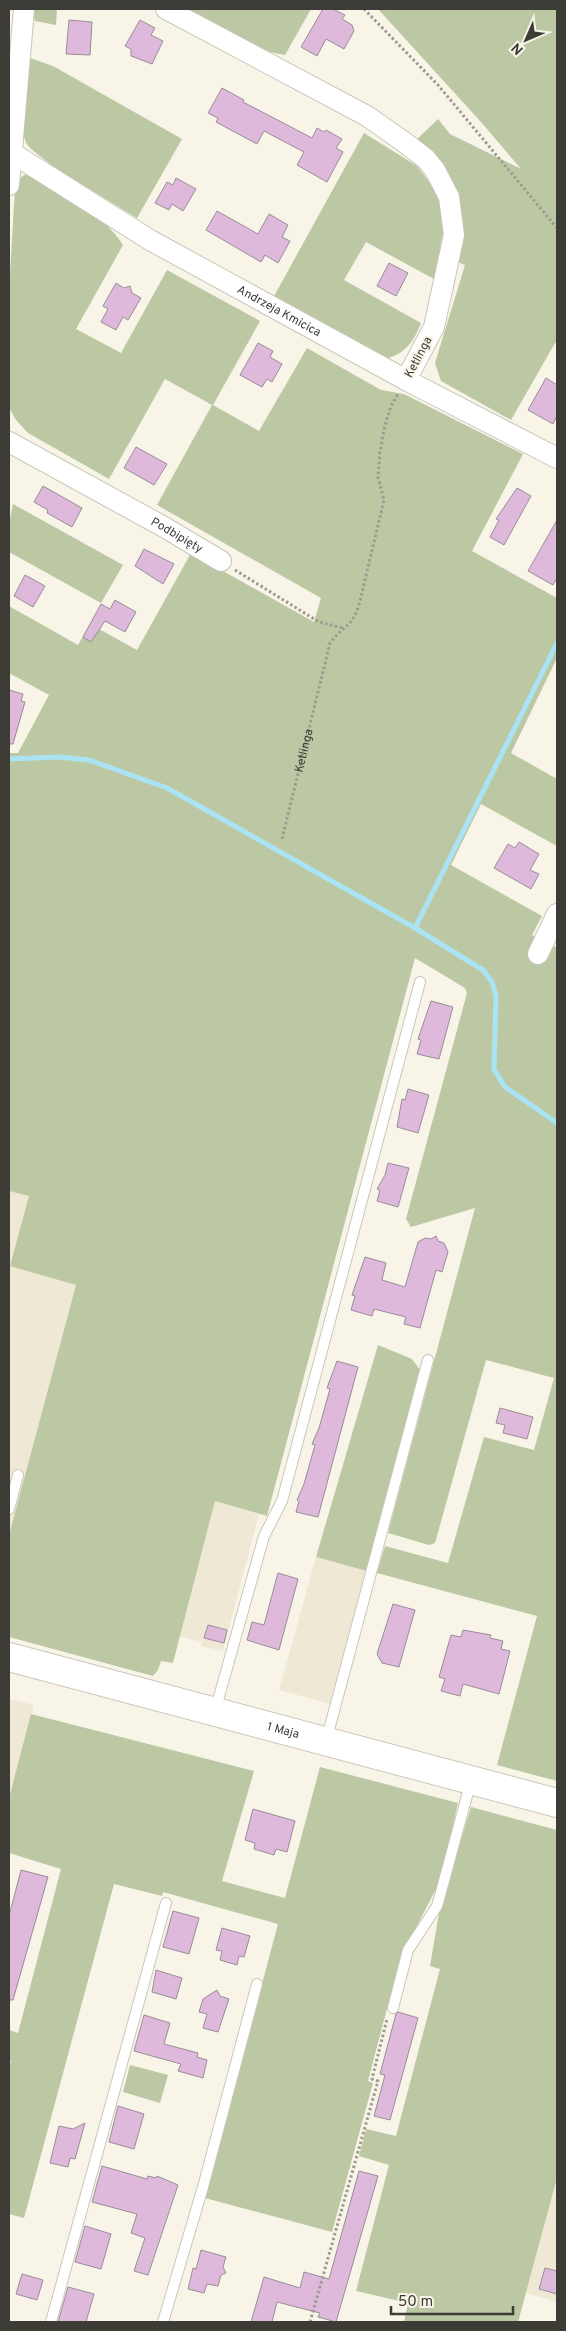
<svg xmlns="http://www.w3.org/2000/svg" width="566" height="2331" font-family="Overpass,sans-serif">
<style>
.built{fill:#efe8d5}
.green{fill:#bcc8a3}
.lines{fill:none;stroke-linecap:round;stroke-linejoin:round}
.stream{stroke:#aae4f4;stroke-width:5}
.building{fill:#deb9dc;stroke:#988e97}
.lane-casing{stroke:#cac6b9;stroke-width:12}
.street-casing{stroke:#cac6b9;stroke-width:22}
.secondary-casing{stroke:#cac6b9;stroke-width:30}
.path{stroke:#9d9a91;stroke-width:3;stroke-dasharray:2.5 2.5;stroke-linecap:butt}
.lane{stroke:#fff;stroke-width:10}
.street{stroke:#fff;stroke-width:20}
.secondary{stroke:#fff;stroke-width:28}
.labels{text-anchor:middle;stroke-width:4;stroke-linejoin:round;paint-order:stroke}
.street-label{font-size:12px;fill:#3d3b36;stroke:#f8f4e7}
</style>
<rect width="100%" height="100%" fill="#f8f4e7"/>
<path class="built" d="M9 1191 29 1196 76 1285 9 1535Z
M215 1501 259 1514 223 1651 201 1646 202 1642 179 1636Z
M316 1557 367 1571 331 1704 279 1690Z
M9 1699 34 1705 9 1798Z
M557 2178V2302L526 2293Z"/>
<path class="green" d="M32 9H57L56 25 35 21Z
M174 9H311L285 55 264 51Z
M378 9H557V343H555L511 420 441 381 435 363 465 265 455 261 459 232 414 142 438 119 450 134 521 169 481 122Z
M30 58 53 66 182 139 137 218 55 168 31 149 26 143 23 133Z
M364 133 417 166 436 191 446 217 434 279 366 242 344 280 421 323C414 341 405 355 384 359L273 298Z
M31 173C65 195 101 211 123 245L76 329 121 353 167 270 260 321 213 405 259 431 307 348 381 390 404 394 523 454 472 551 557 598V658L511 753 557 779V846L481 804 451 865 542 916 532 935 557 948V1781L497 1765 537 1616 377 1573 385 1546 448 1563 484 1437 534 1450 554 1378 486 1360 435 1543 429 1545 388 1533 475 1208 411 1227 406 1219 467 993 465 988 415 958 267 1516 215 1501 173 1663 161 1661 158 1670 153 1676 9 1637V1535L76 1285 10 1266 29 1196 9 1191V753H18L49 695 9 673V606L78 645 90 624 137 650 191 553 314 622 321 598 157 505 212 405 165 379 109 479 28 433 16 420 9 408V291L15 188C19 180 21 174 31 173Z
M13 504 123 565 101 603 9 552V524Z
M378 1345 412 1359 421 1371 367 1571 316 1557Z
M31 1714 254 1771 222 1881 285 1898 320 1767 458 1803 440 1881 400 1959 368 2081 373 2083 332 2232 205 2198 278 1924 163 1892 162 1896 114 1884 24 2218 9 2214V2068L11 2061 9 2060V2030L18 2033 61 1869 9 1853V1798Z
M471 1807 557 1830V2178L518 2322H404L408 2303 356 2291 389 2165 359 2156 366 2129 396 2136 440 1969 430 1966 439 1913Z
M130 2065 168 2075 160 2103 123 2092Z"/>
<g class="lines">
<path class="stream" d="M9 759 59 757 89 760 167 788 415 928 483 970 492 982 496 996 494 1069 505 1087 557 1123
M415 928 557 643"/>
</g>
<path class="building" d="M323 9H333L345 15 342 19 352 25 354 31 344 49 326 39 317 56 301 47Z
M69 20 92 22 90 55 66 54Z
M140 20 155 28 151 35 163 41 152 64 131 56V49L125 46Z
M222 88 244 100 243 102 312 138 317 128 324 132 326 130 342 139 336 148 343 152 327 182 297 165 304 152 264 131 257 144 216 122 218 118 208 113Z
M176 178 196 189 183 211 172 204 169 210 155 203 167 182 173 185Z
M217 211 258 234 269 214 288 225 282 237 290 241 278 263 265 255 261 262 206 230Z
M389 263 408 273 396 296 377 286Z
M116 283 124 288 130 286 132 293 141 298 128 320 123 317 116 330 101 322 108 309 103 306Z
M258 343 273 351 270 357 282 364 272 382 267 379 262 387 240 375Z
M546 378 557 385V416L553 424 528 410Z
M136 447 167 464 154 485 124 468Z
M43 486 82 508 72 527 47 513 48 510 34 502Z
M517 488 531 496 504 545 490 537 499 520 496 519Z
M557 520V578L553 585 528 571Z
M144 549 174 564 163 584 135 566Z
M25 575 45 586 33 607 14 596Z
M115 600 136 612 125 632 105 621 91 642 83 637 101 604 110 609Z
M9 690 23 694 21 701 25 702 13 744H9Z
M519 842 539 854 530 870 539 874 531 889 494 868 508 844 515 848Z
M431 1001 453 1007 439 1059 417 1054 421 1040 418 1039Z
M408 1089 429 1095 418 1133 397 1127 402 1099 405 1100Z
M388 1163 409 1168 398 1207 377 1201 380 1190 377 1189 385 1175Z
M436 1236 438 1241 444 1243 448 1252 442 1272 436 1270 420 1328 404 1324 406 1317 374 1309 372 1316 351 1310 355 1296 352 1295 365 1257 386 1263 382 1280 405 1287 418 1242 425 1238 431 1239Z
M337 1361 358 1367 318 1517 296 1512 299 1501 297 1500 304 1484 315 1445 312 1444 319 1428 330 1389 327 1388Z
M500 1408 533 1417 527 1439 503 1433 505 1425 496 1423Z
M278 1573 298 1579 279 1650 247 1640 252 1622 264 1625Z
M393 1604 415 1610 399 1667 382 1663 377 1654Z
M208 1625 227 1630 224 1643 204 1638Z
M463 1630 491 1635 490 1638 503 1641 501 1649 510 1651 499 1694 463 1684 460 1696 441 1691 445 1679 439 1677 451 1635 461 1637Z
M253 1809 295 1821 287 1852 276 1849 274 1855 254 1849 255 1843 245 1840Z
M21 1870 48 1877 13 2000H9V1916Z
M173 1911 199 1918 189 1954 163 1947Z
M222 1928 250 1936 244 1957 239 1956 237 1965 220 1960 222 1951 216 1950Z
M156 1970 182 1978 176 1999 152 1992Z
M217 1990 220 1996 229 1999 218 2032 203 2028 207 2014 199 2012 203 1999Z
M398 2012 418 2018 390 2120 374 2116 385 2075 380 2074 396 2014Z
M144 2015 170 2023 164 2044 198 2053 197 2057 207 2060 203 2078 178 2071 181 2064 134 2051Z
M118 2106 144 2114 134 2149 109 2142Z
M85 2123 75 2159 70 2158 68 2167 50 2163 59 2126 73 2129Z
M102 2166 147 2179 148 2176 156 2178 157 2176 178 2185 148 2275 134 2271 145 2238 131 2233 137 2214 92 2202Z
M359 2171 378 2176 336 2322 318 2317 320 2313 277 2302 272 2322H251L264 2277 300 2288 304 2272 329 2279Z
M85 2226 111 2234 101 2269 75 2262Z
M201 2250 226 2257 223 2267 226 2273 221 2275 218 2286 207 2284 204 2293 188 2289 193 2268 196 2269Z
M545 2268 557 2271V2294L539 2289Z
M22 2274 43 2280 37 2300 16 2294Z
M68 2287 94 2294 86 2322H58Z"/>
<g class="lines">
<g class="lane-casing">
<path id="lane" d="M9 1509 18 1475
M215 1711 264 1536 282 1501 420 982
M326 1741 428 1360
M393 2008 408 1950 437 1906 441 1892 471 1781
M51 2322 166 1903
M163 2322 203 2187 257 1984"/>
</g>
<g class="street-casing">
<g id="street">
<path d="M166 9 367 116 404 142 426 159 435 170 449 197 454 235 434 327 406 380"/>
<path id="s2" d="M9 151 150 240 406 380 557 458"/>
<path d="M9 185 24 9"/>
<path id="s3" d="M9 442 164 527 221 561"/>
<path d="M538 954 557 914"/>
</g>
</g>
<g class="secondary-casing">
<g id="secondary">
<path id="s4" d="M9 1657 557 1803"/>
</g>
</g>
<g class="path">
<path d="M364 9 438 85 557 228"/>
<path d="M235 570 319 622 343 628"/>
<path id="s1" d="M282 839 330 643C343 625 351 629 359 605L384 500 378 477 380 452 385 425 391 406 398 394"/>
<path d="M310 2322 378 2081 372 2079 387 2019"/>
</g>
<use href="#lane" class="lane"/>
<use href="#street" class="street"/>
<use href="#secondary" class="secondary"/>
</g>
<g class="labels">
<g class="street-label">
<text dy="4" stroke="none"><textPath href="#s2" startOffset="314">Andrzeja Kmicica</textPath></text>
<text transform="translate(418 357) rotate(-62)" y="4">Ketlinga</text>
<text dy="4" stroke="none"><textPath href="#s3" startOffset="192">Podbipięty</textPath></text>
<text dy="4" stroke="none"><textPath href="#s1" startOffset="91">Ketlinga</textPath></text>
<text dy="4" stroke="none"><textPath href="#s4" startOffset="284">1 Maja</textPath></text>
</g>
</g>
<rect width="566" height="2331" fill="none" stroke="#3d3b36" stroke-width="20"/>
<g transform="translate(526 40) rotate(225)" stroke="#f8f4e7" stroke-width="4" paint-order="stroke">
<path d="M0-4L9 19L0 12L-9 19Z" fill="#3d3b36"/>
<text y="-8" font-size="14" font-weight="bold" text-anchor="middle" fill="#3d3b36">N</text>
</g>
<path d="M391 2306v8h122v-8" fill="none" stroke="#3d3b36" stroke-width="2.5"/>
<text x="398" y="2306" font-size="15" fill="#3d3b36" stroke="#f8f4e7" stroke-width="4" paint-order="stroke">50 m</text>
</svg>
